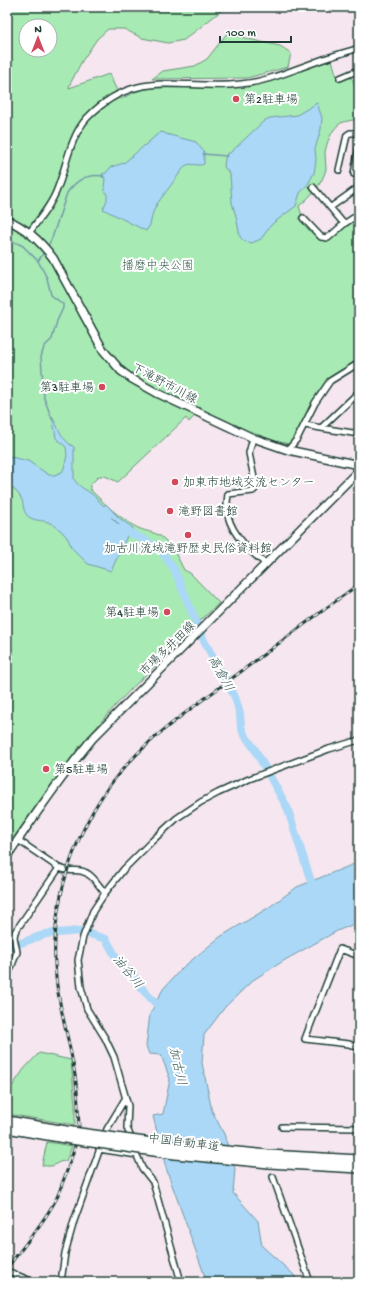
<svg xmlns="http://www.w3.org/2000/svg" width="366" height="1289" font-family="'Gochi Hand','Klee One',sans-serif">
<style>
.green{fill:#a8eab4;stroke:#649474;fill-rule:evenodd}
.water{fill:#aad8f6;stroke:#729aa8}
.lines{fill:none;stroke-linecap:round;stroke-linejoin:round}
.stream{stroke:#729aa8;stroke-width:1.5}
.river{stroke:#aad8f6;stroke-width:8}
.minor-casing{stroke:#1f3d34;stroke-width:8}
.secondary-casing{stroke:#1f3d34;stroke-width:10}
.motorway-casing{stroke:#1f3d34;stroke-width:12}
.minor{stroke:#fff;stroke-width:5}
.secondary{stroke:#fff;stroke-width:7}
.motorway{stroke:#fff;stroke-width:9}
.rail-casing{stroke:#1f3d34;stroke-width:3}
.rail{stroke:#fff;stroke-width:1.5;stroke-dasharray:4.5;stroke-linecap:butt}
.motorway-bridge-casing{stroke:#1f3d34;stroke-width:12;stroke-linecap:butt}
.motorway-bridge{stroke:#fff;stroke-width:9}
.poi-dot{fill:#d1495b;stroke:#fff;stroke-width:1.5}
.labels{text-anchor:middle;stroke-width:4;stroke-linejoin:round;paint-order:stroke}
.poi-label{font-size:12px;fill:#1f3d34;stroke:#fff;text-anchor:start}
.park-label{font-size:12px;fill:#3a604e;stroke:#fff}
.street-label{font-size:12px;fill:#1f3d34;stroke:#fff}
.water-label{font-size:13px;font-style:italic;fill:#3b5c5b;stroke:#fff}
</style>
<rect width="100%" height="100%" fill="#f5e6f0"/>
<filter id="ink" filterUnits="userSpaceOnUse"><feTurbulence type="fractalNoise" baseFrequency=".025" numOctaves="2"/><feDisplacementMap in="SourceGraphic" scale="8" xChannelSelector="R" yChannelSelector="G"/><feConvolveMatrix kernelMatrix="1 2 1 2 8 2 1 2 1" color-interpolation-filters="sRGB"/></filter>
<g filter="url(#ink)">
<path class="green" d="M7 7H226L184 40 168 43 142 38 124 29H108L97 39 82 61 70 84 69 88 109 74 121 99 137 91 151 88 221 87 261 83 332 60 338 81 351 76 359 95V119C353 120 346 121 341 123 332 128 326 144 325 153 325 158 326 164 326 169 322 185 311 196 299 206L303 219 321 237H328L359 214V361L330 381 305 425 290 444C280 442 269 441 259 437 237 430 222 413 198 412L189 422 186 418 118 482 105 476H99L90 485V489C102 502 122 520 138 528 147 532 157 532 164 539 173 547 179 560 184 570L190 573 219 603 169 650 162 660C100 714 53 781 7 847ZM26 26H50V50H26Z
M297 7H359V11C338 13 318 11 297 7Z
M228 32 248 39 280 46 291 53 288 67 247 78 152 79 163 71 195 66 207 59Z
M39 1053 71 1060 75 1105V1125L7 1114V1094L24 1069Z
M47 1142 72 1146 66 1161C54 1161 57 1169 42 1165Z"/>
<path class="water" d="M317 103 322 118 321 129 315 149 316 160 314 173 308 184 300 193 296 206 272 224 261 239 252 243 244 241 240 237 236 216 232 203 230 174 224 167 225 159 227 153H230L265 120 270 118 297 115Z
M163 132 166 134 196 142 204 152V164C198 167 191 162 185 166L157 204 153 212 150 225 146 231 103 209 107 200V195L104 189 105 178 102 177V174L106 173 111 167 124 163 159 133Z
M52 416C57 426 63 442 74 447V479C78 486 83 488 89 492 95 495 99 502 104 506L106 504 118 517 133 528 131 534 129 533 111 517 128 534 111 571 88 564 71 547C69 536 57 526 48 522 41 520 35 521 29 517 23 513 24 506 22 500 19 493 13 488 7 484V456L28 461 49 475H54L62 472 64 468 67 455 66 447 56 438Z
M359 862V922L337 931 285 960 253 980 225 1007 204 1035 202 1063 212 1111 224 1134 235 1169 233 1193 258 1221 262 1246 294 1275 297 1282H207L166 1168 153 1116 163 1114 170 1079 161 1055 149 1054 146 1046 150 1014 163 989 182 968 220 937 268 908 297 887Z"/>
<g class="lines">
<path class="stream" d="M203 154 227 156
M7 241 17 243 23 246 38 261 47 278 51 295 63 304V308L57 321 52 339 44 347 41 357 44 398 52 419
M47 248 52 238 67 193C77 179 87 174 104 176
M38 261 45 251"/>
<path class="river" d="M115 527 131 533 158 547 174 569 204 641 235 697 240 714 241 727 244 734 254 748 287 807 314 891
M7 948 46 934 80 931 106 939 119 963 135 978 143 990 163 1011"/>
<g class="minor-casing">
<path id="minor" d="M340 78 359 70
M359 146 354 174H359
M339 170 347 135 350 133H359
M331 207 359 187
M303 218 321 237 328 238 344 224 313 187
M344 224 359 214
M29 233C40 218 52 204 58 187 67 164 70 137 87 118 137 66 181 91 241 84 266 82 290 71 313 63 328 57 344 53 359 48
M359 392 321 428 359 434
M305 425 321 428
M253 438 249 453 256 488 253 491 228 494C227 501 226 509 228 516 233 536 251 552 266 564
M288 450 297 439 315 403 330 381 359 363
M18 840 59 868C70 873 73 869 81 871 92 873 98 885 105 893
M359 956 340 949 313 1018 305 1039 349 1044 359 1048
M7 978 17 952 14 937 15 932 59 868
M282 1127 359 1128
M132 1140 127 1128 128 1106 114 1057 105 1038 87 1009 81 987 78 960 83 937 93 911 105 893 124 869 152 841 177 818 201 802 218 793 249 779 329 749 359 740
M134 1148 142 1168 153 1182 181 1282
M99 1149 137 1155
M273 1177 310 1282
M7 1271 33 1282
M61 1282 65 1253 74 1221 107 1129 125 1099"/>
</g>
<g class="secondary-casing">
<path id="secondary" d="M7 220C27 228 41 242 53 258L103 350 121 371 132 379 157 393 253 438 288 450 359 465
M7 856C34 816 61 777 92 739L359 470"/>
</g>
<g class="motorway-casing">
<path id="motorway" d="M7 1121 72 1132
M7 1128 71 1139
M268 1155 359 1160
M269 1163 359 1168"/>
</g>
<use href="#minor" class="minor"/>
<use href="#secondary" class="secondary"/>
<use href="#motorway" class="motorway"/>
<g class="rail-casing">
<path id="rail" d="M7 1268C23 1247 41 1226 54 1203 58 1197 60 1190 62 1184 69 1166 76 1147 79 1128 79 1121 78 1113 78 1106 77 1071 67 1038 60 1003 45 933 63 858 101 798 132 749 182 715 227 682 271 649 315 616 359 584"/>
</g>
<use href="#rail" class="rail"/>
<g class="motorway-bridge-casing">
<path id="motorway-bridge" d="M72 1132 174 1146 268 1155
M71 1139 175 1154 269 1163"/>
</g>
<use href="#motorway-bridge" class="motorway-bridge"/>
</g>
</g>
<g class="poi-dot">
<circle cx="236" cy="99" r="4"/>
<circle cx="102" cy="387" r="4"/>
<circle cx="175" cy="482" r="4"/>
<circle cx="170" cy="511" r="4"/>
<circle cx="188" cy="535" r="4"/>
<circle cx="167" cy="612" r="4"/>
<circle cx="46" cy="769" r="4"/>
</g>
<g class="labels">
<g class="poi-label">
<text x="244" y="103">第2駐車場</text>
<text x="94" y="391" text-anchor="end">第3駐車場</text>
<text x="183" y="486">加東市地域交流センター</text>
<text x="178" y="515">滝野図書館</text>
<text x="188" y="552" text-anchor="middle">加古川流域滝野歴史民俗資料館</text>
<text x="159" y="616" text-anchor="end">第4駐車場</text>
<text x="54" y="773">第5駐車場</text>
</g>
<g class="park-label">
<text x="158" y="269">播磨中央公園</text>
</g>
<g class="street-label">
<text transform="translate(165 383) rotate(28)" y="4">下滝野市川線</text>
<text transform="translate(167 648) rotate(-44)" y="4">市場多井田線</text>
<text transform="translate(184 1142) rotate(7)" y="4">中国自動車道</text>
</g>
<g class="water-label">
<text transform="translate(222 673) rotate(61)" y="5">高倉川</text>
<text transform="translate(129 971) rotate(51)" y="5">油谷川</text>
<text transform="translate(179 1066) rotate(77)" y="5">加古川</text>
</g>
</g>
<rect width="366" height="1289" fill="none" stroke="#fff" stroke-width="24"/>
<rect x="12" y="12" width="342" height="1265" fill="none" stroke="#1f3d34" stroke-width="1.5" filter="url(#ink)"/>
<g transform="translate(38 38)"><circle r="19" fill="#ffffff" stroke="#a5b1ae"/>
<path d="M0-3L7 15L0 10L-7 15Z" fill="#d1495b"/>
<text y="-6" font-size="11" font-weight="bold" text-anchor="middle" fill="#1f3d34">N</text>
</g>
<path d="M220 36v6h71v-6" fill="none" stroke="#1f3d34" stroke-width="2"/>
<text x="226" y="36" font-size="12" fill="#1f3d34" stroke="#ffffff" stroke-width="3" paint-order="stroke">100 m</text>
</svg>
